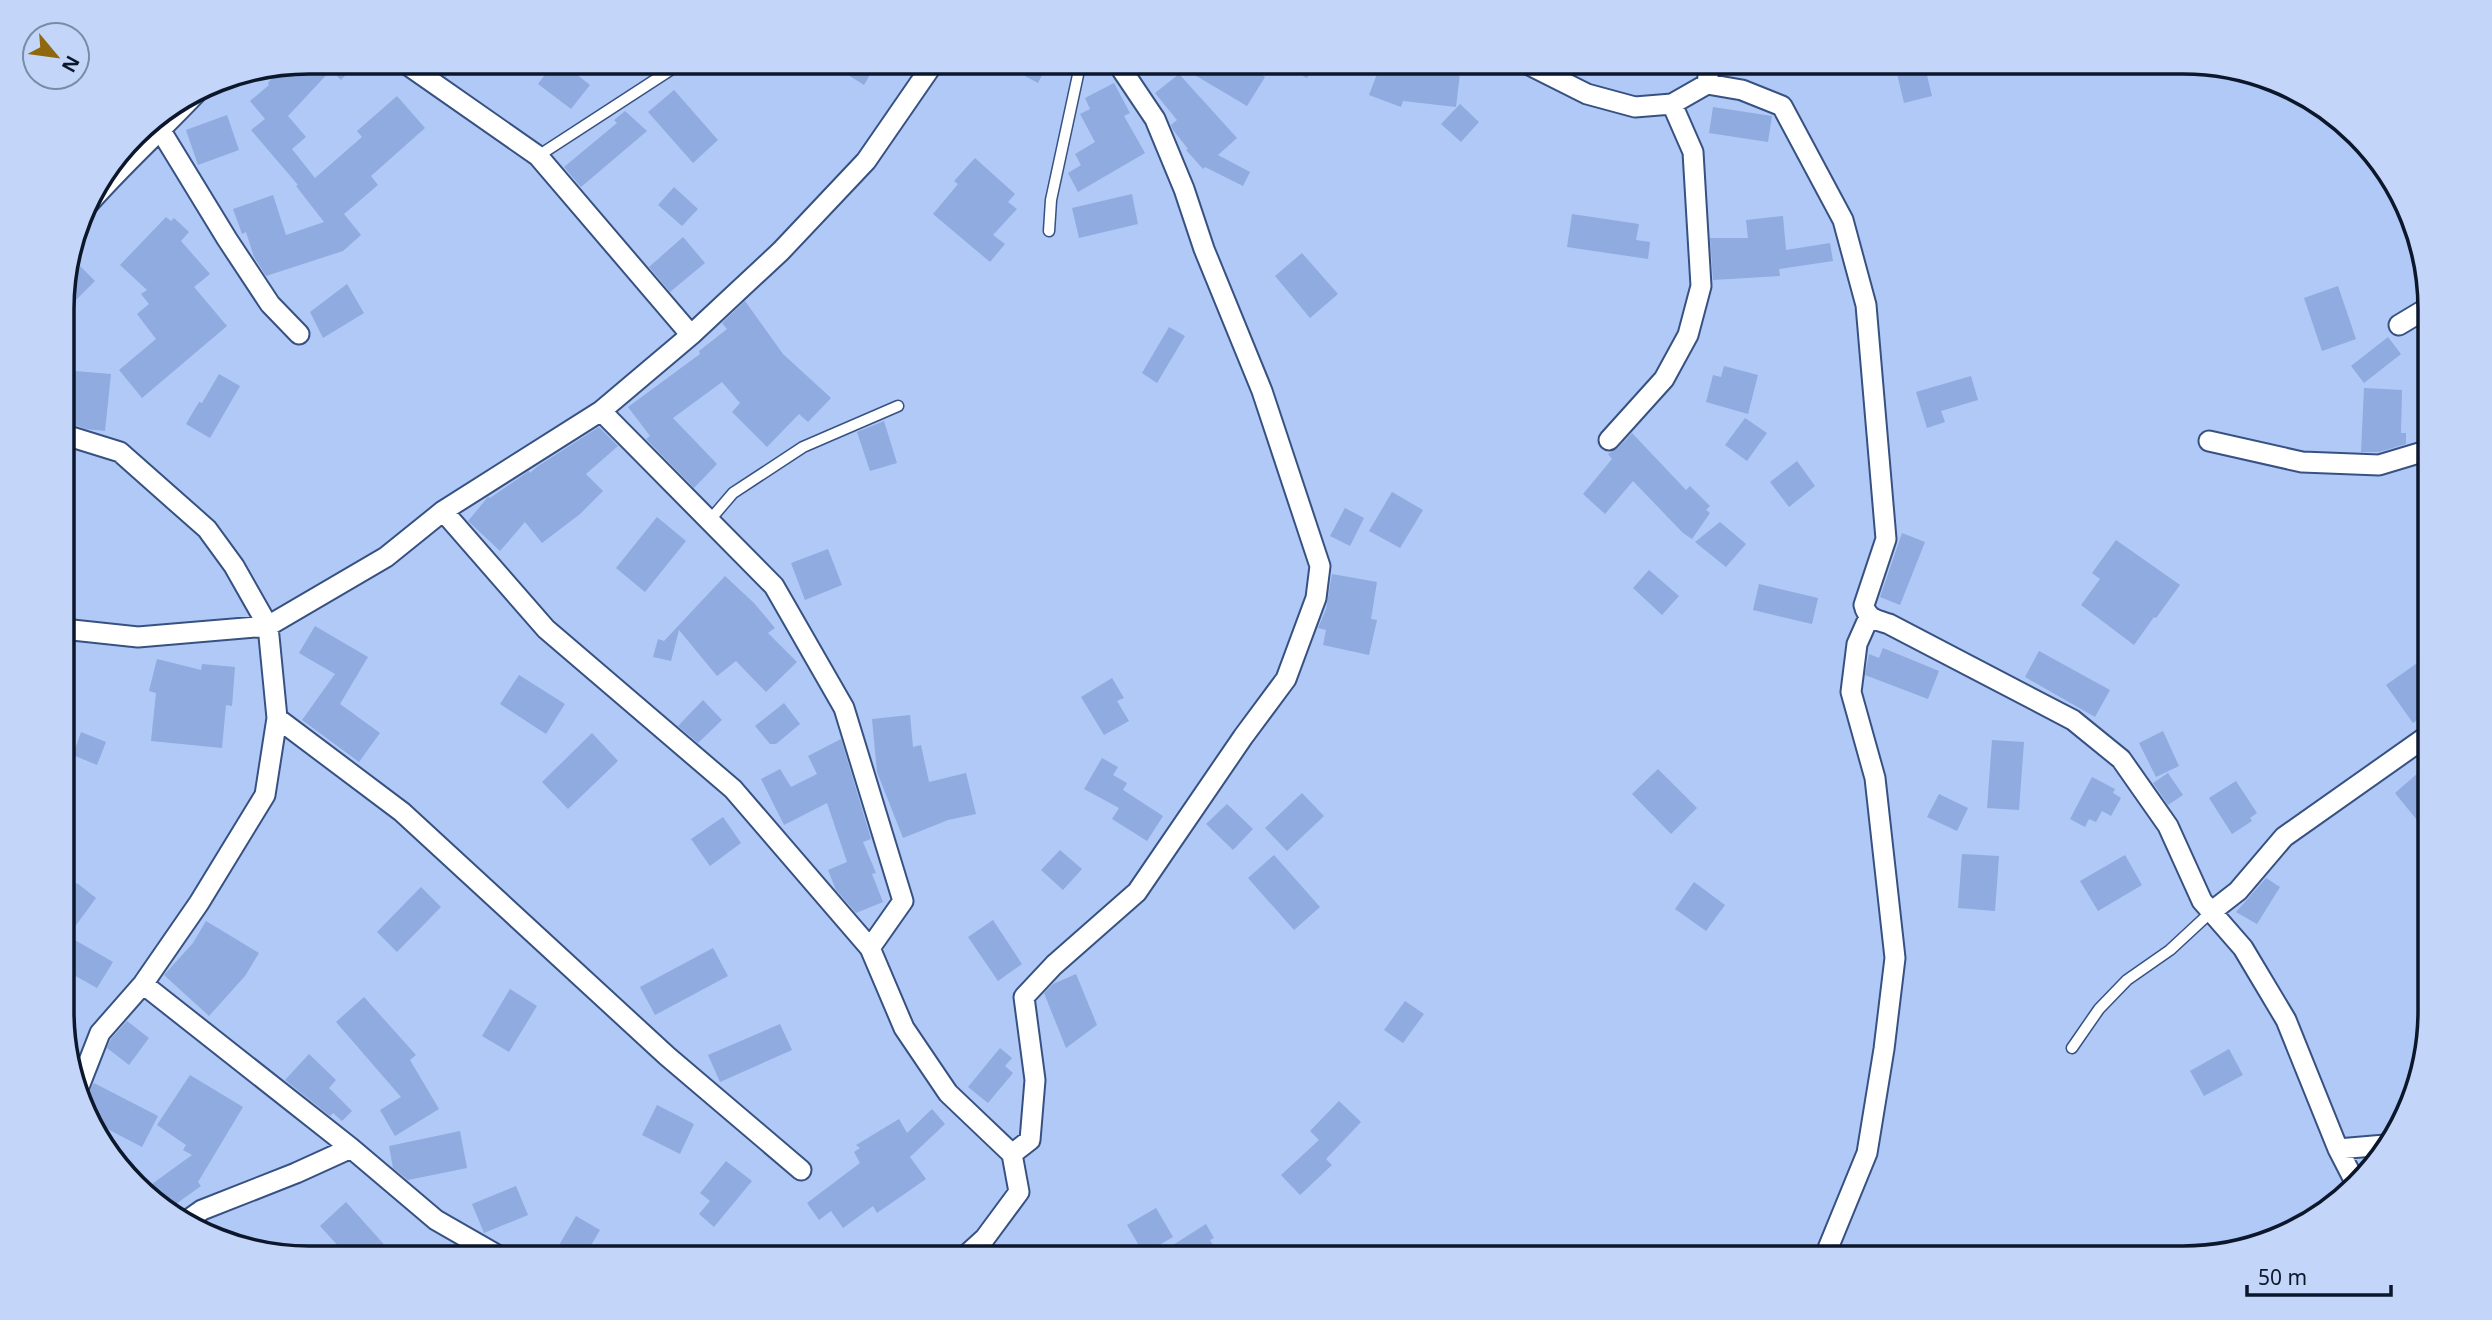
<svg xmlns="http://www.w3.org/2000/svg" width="2492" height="1320" font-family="'Noto Sans',sans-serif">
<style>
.building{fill:#8fabdf}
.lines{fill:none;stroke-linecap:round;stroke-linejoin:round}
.service-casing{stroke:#375182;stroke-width:13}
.minor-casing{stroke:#375182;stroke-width:23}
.service{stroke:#fff;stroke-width:10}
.minor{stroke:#fff;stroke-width:19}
.rim{fill:none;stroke:#0c172c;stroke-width:3.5}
</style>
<rect width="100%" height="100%" fill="#b0c9f7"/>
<path class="building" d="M308 61H359L341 80 331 70 288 116 306 137 292 149 315 178 362 137 357 131 397 96 425 128 371 176 378 185 344 214 361 235 343 251 266 276 254 257 246 232 242 234 233 209 273 195 286 235 324 222 296 186 298 185 251 130 265 119 250 101 269 85 268 83 272 78 265 70Z
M424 61H455L446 77Z
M555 61H560L590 85 571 109 538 84Z
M826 61H878L864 85Z
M997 61H1049L1038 83Z
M1194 61H1239L1265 77 1247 106 1188 71Z
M1274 61H1316L1307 78Z
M1382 61H1427L1461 65 1456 107 1403 101 1401 107 1369 95Z
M1925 67 1932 96 1904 103 1897 74Z
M1179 74 1237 138 1218 155 1250 172 1243 186 1205 167 1203 169 1186 150 1188 149 1173 130 1171 125 1177 120 1155 93Z
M1114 83 1130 113 1124 116 1145 153 1078 192 1068 173 1081 165 1075 154 1095 142 1080 114 1090 109 1085 98Z
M674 90 718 140 693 163 648 112Z
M1460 104 1479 122 1461 142 1441 124Z
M1713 107 1772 116 1768 142 1709 133Z
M625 111 647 131 581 187 564 167 617 123 614 120Z
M227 115 239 150 198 165 186 130Z
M975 158 1015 194 1008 202 1017 209 993 235 1005 244 990 262 933 214 958 184 954 181Z
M674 187 698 209 682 226 658 205Z
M1132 194 1138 224 1079 238 1072 208Z
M1572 214 1639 224 1636 240 1650 242 1648 259 1567 247Z
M1783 216 1786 250 1830 243 1833 261 1779 269 1780 276 1713 280 1710 238H1748L1746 220Z
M166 217 171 221 174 218 189 232 181 241 210 274 194 287 227 326 142 398 119 370 156 339 137 314 149 304 141 294 147 290 120 265Z
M683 237 705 263 670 292 649 267Z
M1302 253 1338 294 1310 318 1275 276Z
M71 257 95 281 76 300 63 287Z
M347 284 364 313 323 338 310 312Z
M2338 286 2356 339 2322 351 2304 298Z
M745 301 783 354 831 398 808 422 799 414 767 447 732 412 740 403 722 382 673 418 717 464 694 488 646 439 650 436 628 407 700 354 699 351 727 329 722 323Z
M1169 327 1185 336 1157 383 1142 373Z
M2388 337 2401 354 2364 383 2351 366Z
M1724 366 1758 375 1748 414 1706 402 1713 375 1721 377Z
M75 371 111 374 105 431 86 429 69 423Z
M219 374 240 386 210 438 186 424 199 402 202 403Z
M1971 376 1978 400 1941 411 1945 422 1927 428 1916 392Z
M2364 388 2402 390 2401 433H2406V444L2379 452H2361Z
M1745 418 1767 433 1747 461 1725 445Z
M884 421 897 463 870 471 857 432Z
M599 427 618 446 586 474 603 491 580 514 542 543 525 522 500 551 468 521 488 497 490 498 529 471 530 473 538 466Z
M1632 433 1686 490 1690 486 1710 506 1706 510 1710 513 1692 539 1683 533 1633 481 1605 514 1583 494 1612 459 1608 454 1618 448Z
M1797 461 1815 486 1789 507 1770 482Z
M1392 492 1423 510 1400 548 1369 531Z
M1345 508 1364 518 1350 546 1330 536Z
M657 517 686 541 645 592 616 568Z
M1720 522 1746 544 1726 567 1695 542Z
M1902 533 1925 542 1900 605 1880 597Z
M2116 540 2180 585 2156 618 2154 617 2134 645 2081 605 2100 579 2092 573Z
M828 549 842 585 805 600 791 563Z
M1649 570 1679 596 1662 615 1633 588Z
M1332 574 1377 582 1371 619 1377 620 1369 655 1323 645 1326 630 1318 628 1326 609Z
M725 576 754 603 775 628 768 633 797 662 766 692 736 661 717 676 679 630 671 661 653 657 658 639 664 641Z
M1759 584 1818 598 1812 624 1753 610Z
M315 626 368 657 340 704 380 733 359 762 302 720 335 674 299 653Z
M1883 648 1939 671 1928 699 1865 675 1869 654 1879 658Z
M2039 651 2110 690 2095 717 2025 677Z
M2430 654V711L2413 723 2386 685Z
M157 659 201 670 202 664 235 667 232 706 226 705 222 748 151 741 156 693 149 691Z
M519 675 565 704 546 734 500 704Z
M1112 678 1124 698 1117 701 1129 721 1104 735 1081 697Z
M703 700 722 720 698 743 678 726Z
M784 703 800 724 776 744H770L755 726Z
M910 715 913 747 921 745 929 782 966 773 976 814 948 820 903 838 877 772 872 719Z
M2163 731 2179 766 2156 777 2139 743Z
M81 732 106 742 97 765 73 755Z
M592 733 618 761 568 809 542 782Z
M841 739 871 839 863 842 876 873 872 874 883 902 856 913 836 890 828 870 847 862 827 803 784 825 761 779 780 769 791 787 817 774 808 756Z
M1992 740 2024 742 2019 810 1987 808Z
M1102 758 1118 767 1113 775 1127 783 1123 790 1163 816 1147 841 1112 819 1119 808 1084 789Z
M1658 769 1697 808 1671 834 1632 794Z
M2168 773 2183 795 2168 805 2153 783Z
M2418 773 2430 787V836L2395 793Z
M2092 777 2115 789 2113 793 2121 798 2111 816 2102 811 2096 822 2089 819 2085 827 2070 819Z
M2236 781 2257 813 2250 818 2252 821 2232 834 2209 798Z
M1302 793 1324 816 1287 851 1265 828Z
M1939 794 1968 808 1957 831 1927 817Z
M1227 804 1253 829 1233 850 1206 824Z
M723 817 741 843 710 866 691 839Z
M1060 850 1082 869 1063 890 1041 870Z
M1962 854 1999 856 1995 911 1958 908Z
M1274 855 1320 907 1294 930 1248 878Z
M2125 855 2142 885 2098 911 2080 881Z
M2266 878 2280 887 2257 924 2236 912Z
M1694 882 1725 905 1706 931 1675 909Z
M77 883 96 898 68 936 113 962 97 988 63 969V900Z
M421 887 441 907 397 952 377 932Z
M993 920 1022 964 998 981 968 937Z
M206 921 259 953 245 976 209 1016 164 975 193 943Z
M713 948 728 976 655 1015 640 987Z
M1076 974 1097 1025 1066 1048 1044 993 1053 984Z
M510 989 537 1006 509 1052 482 1036Z
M364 997 416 1055 410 1060 439 1109 395 1136 380 1110 401 1097 336 1022Z
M1405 1001 1424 1014 1403 1043 1384 1030Z
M127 1021 149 1038 129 1065 107 1048 111 1039Z
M780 1024 792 1050 720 1082 708 1055Z
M1000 1048 1012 1058 1005 1066 1013 1073 988 1103 968 1087Z
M2229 1049 2243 1075 2204 1096 2190 1071Z
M309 1054 336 1080 329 1088 352 1111 342 1121 333 1113 330 1116 285 1080Z
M190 1075 243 1107 198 1182 201 1186 169 1209 145 1189 192 1155 183 1150 186 1145 157 1125Z
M94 1083 158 1116 142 1147 96 1123 84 1095 88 1093Z
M1339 1101 1361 1122 1326 1159 1332 1165 1300 1195 1281 1175 1319 1140 1310 1131Z
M657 1105 694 1124 680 1154 642 1135Z
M932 1109 945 1124 910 1157 926 1179 877 1213 873 1206 843 1228 831 1211 819 1220 807 1203 860 1163 854 1152 860 1148 856 1145 899 1119 907 1133Z
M460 1131 467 1168 408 1180 393 1168 389 1146Z
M726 1161 752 1181 714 1227 699 1214 710 1201 700 1193Z
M516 1186 528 1215 484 1233 472 1204Z
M346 1202 397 1259H350L320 1226Z
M1156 1208 1173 1237 1144 1254 1127 1225Z
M576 1216 600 1230 583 1259H551Z
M1206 1224 1214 1238 1210 1240 1216 1250 1202 1259H1181L1173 1245Z"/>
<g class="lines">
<g class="service-casing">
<path id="service" d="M538 156 675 67
M1049 231 1051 200 1081 61
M709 521 733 493 803 447 898 406
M2072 1048 2099 1009 2127 980 2170 950 2211 912"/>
</g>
<g class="minor-casing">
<path id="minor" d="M402 61 538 156 691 335
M1521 61 1587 94 1635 107 1672 104 1707 84 1742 90 1782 106 1843 220 1866 305 1886 539 1864 605C1867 619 1877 620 1889 624L2073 720 2121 759 2168 826 2202 901 2243 948 2286 1020 2338 1149 2354 1180
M1707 84 1710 61
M161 131 227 239 270 304 299 334
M84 209C120 167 162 130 200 89
M2399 325 2429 307
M601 411 774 586 844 708 903 901 870 948
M62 434 120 452 207 529 234 566 268 626 277 718 265 795 199 903 143 984 100 1033 80 1084
M1609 440 1664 379 1688 335 1701 286 1693 152 1672 104
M2209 441 2302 462 2379 465 2429 450
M443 511 546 629 733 789 870 948 904 1028 948 1093 1012 1154 1019 1192 985 1238 962 1259
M63 629 138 637 268 626 386 557 443 511 601 411 691 335 781 251 866 161 935 61
M277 718 402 812 667 1056 801 1170
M63 823V828
M2211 912 2238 891 2284 837 2430 734
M143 984 351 1148 436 1220 504 1259
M2338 1149 2385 1145
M1012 1154 1030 1140 1035 1080 1024 997 1054 965 1137 892 1243 737 1286 679 1316 598 1320 566 1262 391 1204 249 1184 189 1155 119 1116 61
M185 1222 202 1210 296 1173 351 1148
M1824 1258 1867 1153 1884 1049 1895 958 1875 778 1851 692 1857 644 1869 617"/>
</g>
<use href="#service" class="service"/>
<use href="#minor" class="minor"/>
</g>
<path d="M0 0H2492V1320H0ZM309 74H2183A235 235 0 0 1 2418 309V1011A235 235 0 0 1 2183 1246H309A235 235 0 0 1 74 1011V309A235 235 0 0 1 309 74Z" fill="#c3d6f9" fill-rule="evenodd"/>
<path class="rim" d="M309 74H2183A235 235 0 0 1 2418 309V1011A235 235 0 0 1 2183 1246H309A235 235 0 0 1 74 1011V309A235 235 0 0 1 309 74Z"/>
<g transform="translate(56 56) rotate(119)"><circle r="33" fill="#c3d6f9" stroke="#7a8aa7" stroke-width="2"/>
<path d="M0-5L12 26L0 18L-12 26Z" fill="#8f680d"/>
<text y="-10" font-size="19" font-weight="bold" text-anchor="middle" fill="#0c172c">N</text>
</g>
<path d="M2247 1285v10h144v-10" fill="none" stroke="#0c172c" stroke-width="3.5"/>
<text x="2258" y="1285" font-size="21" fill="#0c172c" stroke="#c3d6f9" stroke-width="5" paint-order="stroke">50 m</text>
</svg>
